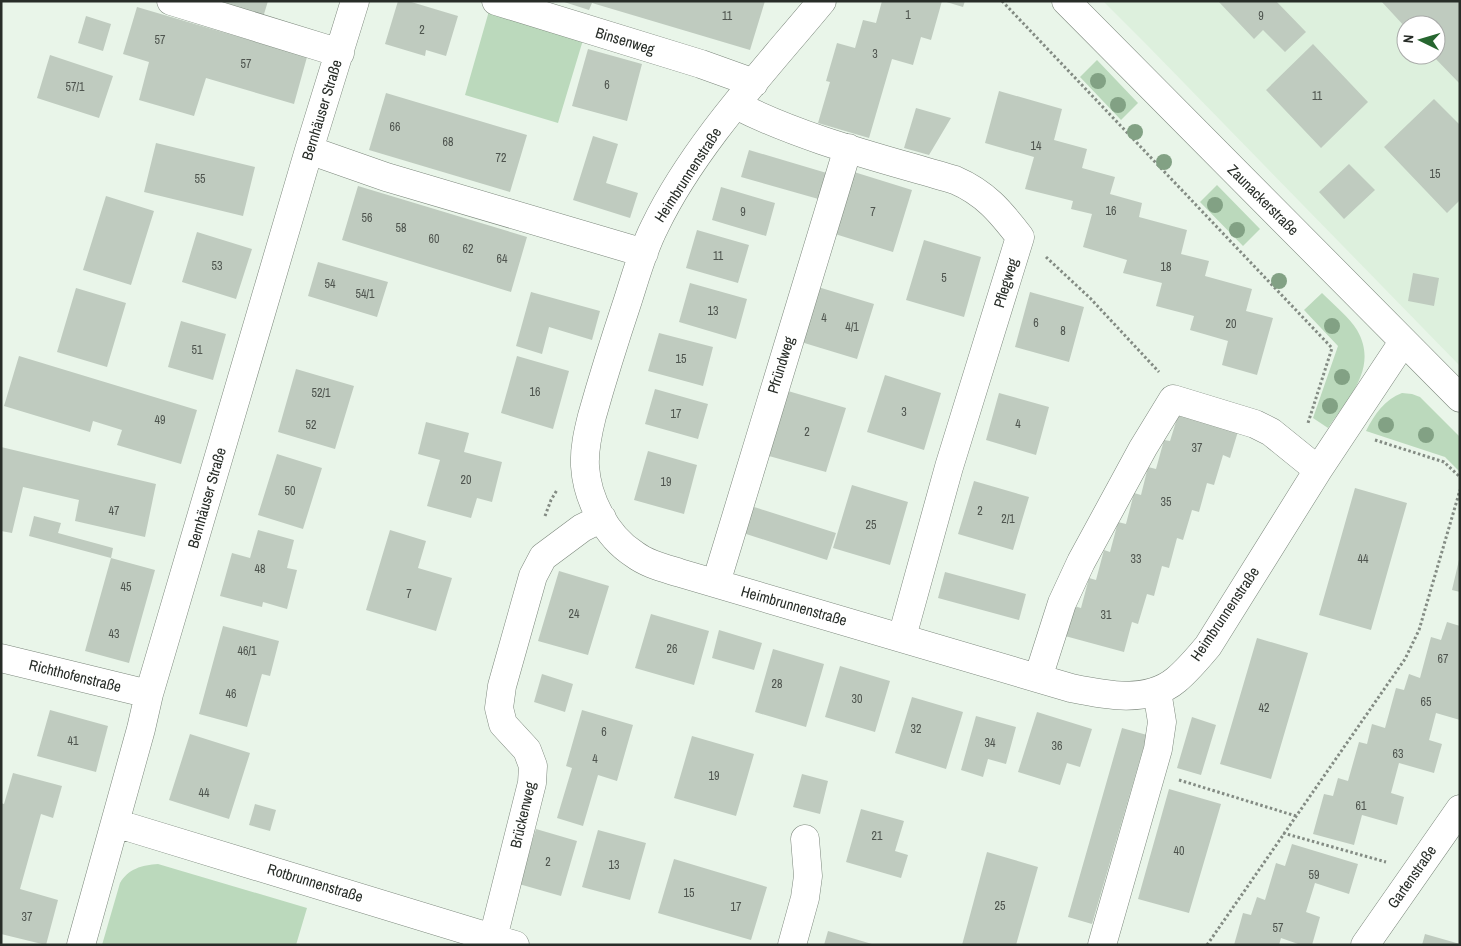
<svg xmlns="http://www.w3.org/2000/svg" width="1461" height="946" font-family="'Archivo Narrow',sans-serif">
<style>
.built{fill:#ddf0dd;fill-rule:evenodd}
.green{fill:#bbd9bc}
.building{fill:#bfcbbf}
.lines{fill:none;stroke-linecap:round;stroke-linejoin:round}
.minor-casing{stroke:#7c877c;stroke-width:29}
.path{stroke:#838b83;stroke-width:3;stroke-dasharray:2.5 2.5;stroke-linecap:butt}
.minor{stroke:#fff;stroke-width:28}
.tree{fill:#82a184}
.labels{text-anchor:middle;stroke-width:4;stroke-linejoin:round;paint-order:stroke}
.number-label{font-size:12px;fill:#4e544e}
.street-label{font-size:15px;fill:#282d28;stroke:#fff}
</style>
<rect width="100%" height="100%" fill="#e9f5e9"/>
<path class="built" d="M1103 1H1460V366L1146 44ZM1406 25H1436V55H1406Z"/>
<path class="green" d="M489 11 583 40 558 123 465 95Z
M1097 60 1138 103 1121 120 1080 77Z
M1217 185 1260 229 1243 246 1200 202Z
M1322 293C1333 304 1350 318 1357 330 1379 368 1348 398 1328 428L1313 418 1338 346 1304 310Z
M1402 393 1412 394 1420 397 1460 437V472L1445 457 1366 431C1374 415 1385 399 1402 393Z
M158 864 307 908 296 945H102L120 883C128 869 142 865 158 864Z"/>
<path class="building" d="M212 1H268L261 24Z
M398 1H408L458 16 446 56 426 50 425 56 385 44Z
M561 1H765L750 50 592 3 589 10Z
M882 1H942L931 40 921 37 913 65 892 59 869 138 818 123 830 82 826 81 837 43 855 48 863 20 876 23Z
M943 1H965L963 7Z
M1218 1H1276L1306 32 1285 52 1263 30 1254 39Z
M1381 1H1460V84L1432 55H1436V25H1406V28Z
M137 7 307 57 294 104 206 78 194 116 139 100 149 62 123 54Z
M86 16 111 24 103 51 78 43Z
M1313 44 1368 102 1321 148 1266 90Z
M588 49 642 64 627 121 572 106Z
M50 55 113 76 99 118 37 98Z
M999 91 1062 109 1054 140 1087 149 1082 168 1115 177 1110 194 1142 203 1139 217 1187 230 1181 254 1209 261 1205 276 1252 289 1246 311 1273 318 1257 375 1222 365 1228 341 1190 330 1194 316 1156 306 1162 283 1123 273 1127 260 1083 247 1092 214 1071 209 1073 201 1025 189 1034 157 985 143Z
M386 93 527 135 510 192 369 150Z
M1434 99 1460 125V200L1447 213 1384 147Z
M916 108 951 118 929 155 904 148Z
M593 136 618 144 606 183 638 193 630 218 573 200Z
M156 143 255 167 243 216 144 192Z
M749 150 830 174 822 200 741 177Z
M1349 164 1375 190 1344 219 1319 192Z
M854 172 912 190 893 252 835 234Z
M358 186 527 237 511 292 342 240Z
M721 187 775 203 766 236 712 220Z
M106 196 154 211 131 285 83 270Z
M697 230 749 245 738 283 686 268Z
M197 232 252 249 236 299 182 282Z
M924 240 981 257 964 317 906 300Z
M318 262 388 282 377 317 308 296Z
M1413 273 1439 278 1434 306 1408 301Z
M690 283 747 299 736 339 679 322Z
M818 287 874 304 857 359 801 342Z
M76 288 126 303 107 367 57 352Z
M531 292 600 311 592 340 549 327 542 354 516 346Z
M1030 292 1084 307 1069 362 1015 347Z
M181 321 226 334 213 380 168 367Z
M659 333 713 347 703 386 648 371Z
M19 356 197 410 181 464 117 445 122 430 93 421 90 432 4 406Z
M517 356 569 371 553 429 501 413Z
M296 369 354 386 335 449 278 432Z
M885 375 941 393 924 450 867 432Z
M655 389 708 404 698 439 645 424Z
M788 391 846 408 826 472 769 456Z
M999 393 1049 407 1036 455 986 440Z
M1179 412 1239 428 1230 458 1223 455 1214 485 1207 483 1199 512 1192 510 1183 540 1177 538 1169 568 1162 566 1154 596 1147 594 1138 624 1132 622 1124 652 1065 636 1074 606 1081 608 1089 578 1096 580 1104 550 1110 552 1118 522 1126 524 1134 493 1141 495 1148 467 1156 469 1164 440 1170 441Z
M426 422 469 433 464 452 502 462 492 502 477 498 471 518 427 506 440 460 418 454Z
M1 447 156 484 145 537 75 521 79 500 23 487 12 533 1 531Z
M648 451 697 465 684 514 634 500Z
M277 454 322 468 303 529 258 515Z
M974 481 1029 497 1013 550 958 534Z
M852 485 908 502 890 565 833 548Z
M1355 488 1407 503 1371 630 1319 615Z
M751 506 836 533 827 560 743 533Z
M34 516 61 523 58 533 113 548 111 558 29 536Z
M258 530 294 540 287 568 297 570 287 609 263 602 262 607 220 596 232 553 250 558Z
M390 530 426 541 418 568 452 578 436 631 366 610Z
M111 558 155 570 129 663 85 651Z
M1459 560 1460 561V592L1452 590Z
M559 571 609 586 588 655 538 641Z
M945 572 1026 594 1019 620 938 598Z
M651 614 709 631 694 685 635 668Z
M1447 622 1460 626V720L1436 713 1429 740 1442 744 1434 773 1399 763 1391 793 1404 797 1397 825 1362 815 1354 845 1313 834 1324 794 1333 796 1338 778 1348 781 1359 742 1367 744 1372 724 1385 728 1396 688 1404 690 1409 674 1420 678 1431 637 1441 640Z
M223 626 279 641 270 676 262 674 247 727 199 714Z
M719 630 762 643 754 670 712 658Z
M1257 638 1308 653 1271 779 1220 764Z
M773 649 824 664 806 727 755 712Z
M840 666 890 681 875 732 825 717Z
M542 674 573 684 565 712 534 702Z
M912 697 963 712 946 769 895 753Z
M50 710 108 726 96 772 37 756Z
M582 710 633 725 617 781 598 775 583 826 557 818 572 768 566 766Z
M1037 712 1092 729 1080 767 1067 763 1060 785 1018 772Z
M976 716 1016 727 1006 764 988 759 983 777 961 770Z
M1192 717 1216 725 1201 775 1177 768Z
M1122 728 1147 735 1092 924 1068 917Z
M190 734 250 753 229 819 169 800Z
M692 736 754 754 736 816 674 798Z
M13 773 62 786 53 818 41 814 20 889 58 900 46 945 1 934V803L4 804Z
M802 774 828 781 820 814 793 807Z
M1169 789 1221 804 1189 913 1138 899Z
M255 804 276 810 270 831 249 825Z
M861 809 904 821 895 851 908 855 901 878 846 862Z
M536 829 577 841 561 896 519 884Z
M598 830 646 843 630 900 582 887Z
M1292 844 1358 864 1349 894 1315 883 1306 912 1320 917 1312 945H1301L1281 938 1279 945H1234L1243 913 1251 915 1257 897 1265 900 1276 863 1285 866Z
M987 852 1038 867 1016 945H962Z
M674 859 767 887 751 940 658 913Z
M828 931 872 944V945H824Z
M1425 934 1460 944V945H1422Z"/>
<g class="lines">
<g class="minor-casing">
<path id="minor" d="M171 1 340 53
M496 1 701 64 754 83
M822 1C765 70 694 145 655 226 643 249 636 275 628 300 615 339 603 377 592 416 588 432 584 449 585 466 587 499 606 536 634 554 647 564 664 568 680 573L1071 688C1105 695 1147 704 1176 680 1188 670 1198 658 1208 646L1318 470 1403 342
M1066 1 1460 398
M736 105C805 140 881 158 955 180 985 193 1000 211 1020 237L949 467 902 637
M309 150 386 177 644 253
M716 583 848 148
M1 658 149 694
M1038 678 1062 603 1081 562 1143 448 1173 399 1255 424 1271 432 1318 470
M115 823 515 945
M493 938 532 783 533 766 527 750 503 724 499 708 502 686 533 576 543 557 582 528 602 518
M81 945 141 729 149 694 309 150 355 1
M792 945 805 898 808 876 805 839
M1102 945 1158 749 1162 722 1157 691
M1365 945 1460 809"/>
</g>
<path class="path" d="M1002 1 1332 348 1308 423
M1046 257 1090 298 1159 372
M1375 440 1444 462 1460 477
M545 516 551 500 557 490
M1179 780 1296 816
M1283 833 1386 862
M1207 945 1405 659 1419 630 1460 490"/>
<use href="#minor" class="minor"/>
</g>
<g class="tree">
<circle cx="1098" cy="81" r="8"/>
<circle cx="1118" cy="105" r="8"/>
<circle cx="1135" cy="132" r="8"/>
<circle cx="1164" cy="162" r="8"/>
<circle cx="1215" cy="205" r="8"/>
<circle cx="1237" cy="230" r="8"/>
<circle cx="1279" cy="281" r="8"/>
<circle cx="1332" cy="326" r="8"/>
<circle cx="1342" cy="377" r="8"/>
<circle cx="1330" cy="406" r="8"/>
<circle cx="1386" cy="425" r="8"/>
<circle cx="1426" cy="435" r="8"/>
</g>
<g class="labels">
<g class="number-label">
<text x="908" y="19">1</text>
<text x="727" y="20">11</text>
<text x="1261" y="20">9</text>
<text x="422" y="34">2</text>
<text x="160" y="44">57</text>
<text x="875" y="58">3</text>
<text x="246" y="68">57</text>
<text x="607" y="89">6</text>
<text x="75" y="91">57/1</text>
<text x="1317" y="100">11</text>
<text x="395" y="131">66</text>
<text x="448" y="146">68</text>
<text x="1036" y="150">14</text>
<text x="501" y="162">72</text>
<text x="1435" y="178">15</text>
<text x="200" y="183">55</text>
<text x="1111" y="215">16</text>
<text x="743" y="216">9</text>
<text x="873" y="216">7</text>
<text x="367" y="222">56</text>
<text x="401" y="232">58</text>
<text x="434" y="243">60</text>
<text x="468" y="253">62</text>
<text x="718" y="260">11</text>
<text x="502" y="263">64</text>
<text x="217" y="270">53</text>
<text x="1166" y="271">18</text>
<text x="944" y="282">5</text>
<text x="330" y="288">54</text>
<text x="365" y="298">54/1</text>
<text x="713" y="315">13</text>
<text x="824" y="322">4</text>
<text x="1036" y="327">6</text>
<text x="1231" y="328">20</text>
<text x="852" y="331">4/1</text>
<text x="1063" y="335">8</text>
<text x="197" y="354">51</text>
<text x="681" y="363">15</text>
<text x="535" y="396">16</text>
<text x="321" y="397">52/1</text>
<text x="904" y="416">3</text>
<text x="676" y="418">17</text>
<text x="160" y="424">49</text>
<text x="1018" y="428">4</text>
<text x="311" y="429">52</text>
<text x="807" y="436">2</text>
<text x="1197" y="452">37</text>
<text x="466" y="484">20</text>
<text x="666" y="486">19</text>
<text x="290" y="495">50</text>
<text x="1166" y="506">35</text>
<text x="114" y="515">47</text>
<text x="980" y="515">2</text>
<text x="1008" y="523">2/1</text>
<text x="871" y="529">25</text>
<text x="1136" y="563">33</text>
<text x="1363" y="563">44</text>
<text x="260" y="573">48</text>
<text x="126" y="591">45</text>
<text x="409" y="598">7</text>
<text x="574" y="618">24</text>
<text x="1106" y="619">31</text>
<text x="114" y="638">43</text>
<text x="672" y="653">26</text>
<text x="247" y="655">46/1</text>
<text x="1443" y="663">67</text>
<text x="777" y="688">28</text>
<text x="231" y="698">46</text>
<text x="857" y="703">30</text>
<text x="1426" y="706">65</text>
<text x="1264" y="712">42</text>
<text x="916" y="733">32</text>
<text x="604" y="736">6</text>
<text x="73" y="745">41</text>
<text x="990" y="747">34</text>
<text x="1057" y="750">36</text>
<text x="1398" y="758">63</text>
<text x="595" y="763">4</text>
<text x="714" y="780">19</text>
<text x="204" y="797">44</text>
<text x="1361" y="810">61</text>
<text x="877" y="840">21</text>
<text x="1179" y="855">40</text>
<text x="548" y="866">2</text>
<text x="614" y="869">13</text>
<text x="1314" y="879">59</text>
<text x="689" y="897">15</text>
<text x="1000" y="910">25</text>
<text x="736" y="911">17</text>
<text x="27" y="921">37</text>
<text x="1278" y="932">57</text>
</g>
<g class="street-label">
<text transform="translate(625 41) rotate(17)" y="5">Binsenweg</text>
<text transform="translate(322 110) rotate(-73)" y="5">Bernhäuser Straße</text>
<text transform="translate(688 175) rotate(-57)" y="5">Heimbrunnenstraße</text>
<text transform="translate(1263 200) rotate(45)" y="5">Zaunackerstraße</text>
<text transform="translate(1006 283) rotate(-73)" y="5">Pflegweg</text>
<text transform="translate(781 365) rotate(-73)" y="5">Pfründweg</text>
<text transform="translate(207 498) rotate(-74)" y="5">Bernhäuser Straße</text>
<text transform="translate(794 606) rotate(16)" y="5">Heimbrunnenstraße</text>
<text transform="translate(1225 614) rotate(-56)" y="5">Heimbrunnenstraße</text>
<text transform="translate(75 676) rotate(14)" y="5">Richthofenstraße</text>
<text transform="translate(523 815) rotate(-77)" y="5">Brückenweg</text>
<text transform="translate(1412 877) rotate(-55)" y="5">Gartenstraße</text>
<text transform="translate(315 883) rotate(17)" y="5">Rotbrunnenstraße</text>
</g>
</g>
<rect width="1461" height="946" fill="none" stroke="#282d28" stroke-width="5"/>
<g transform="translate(1421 40) rotate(275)"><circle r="24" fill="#ffffff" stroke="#a9aba9"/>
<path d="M0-4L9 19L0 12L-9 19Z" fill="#26662f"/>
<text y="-8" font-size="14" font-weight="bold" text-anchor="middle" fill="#282d28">N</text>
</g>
</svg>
